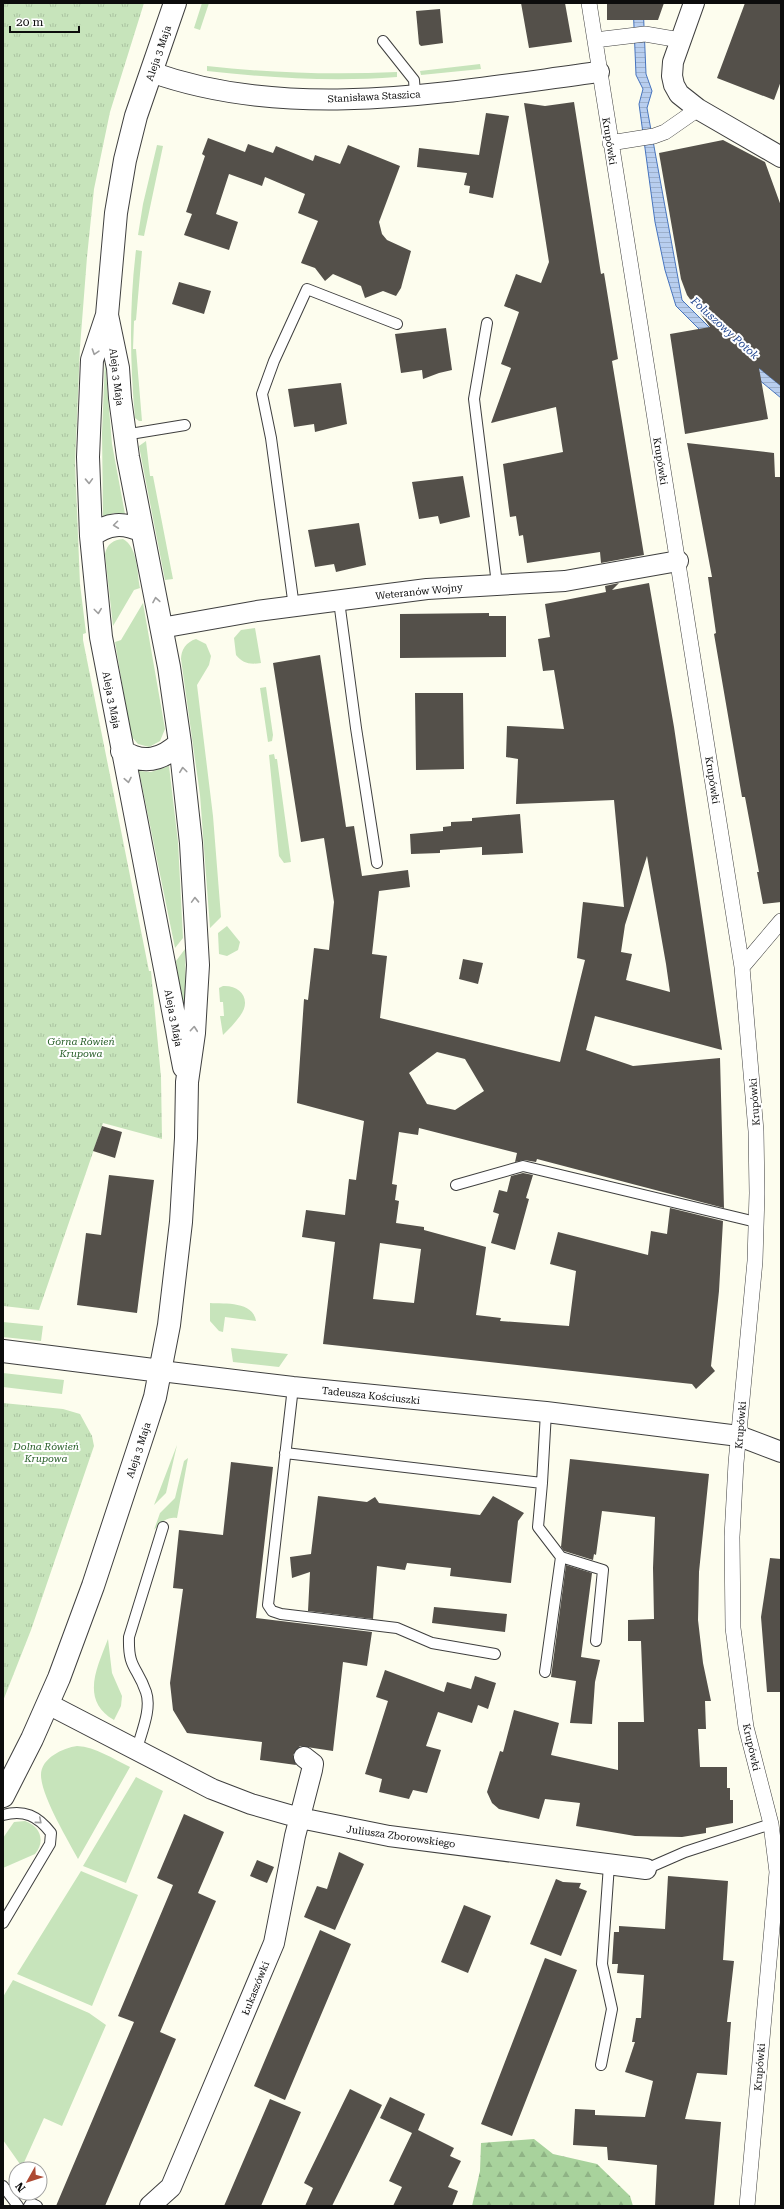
<svg xmlns="http://www.w3.org/2000/svg" width="784" height="2209" font-family="'Roboto Serif',serif">
<style>
.grass{fill:#c7e4bb}
.forest{fill:url(#forest-firs)}
.park{fill:url(#park-tufts)}
.water{fill:url(#water-rules);stroke:#4774be}
.building{fill:#54504a;fill-rule:evenodd}
.lines{fill:none;stroke-linecap:round;stroke-linejoin:round}
.service-casing{stroke:#3f3f3f;stroke-width:12}
.pedestrian-casing{stroke:#3f3f3f;stroke-width:16}
.minor-casing{stroke:#3f3f3f;stroke-width:22}
.tertiary-casing{stroke:#3f3f3f;stroke-width:24}
.service{stroke:#fff;stroke-width:10}
.pedestrian{stroke:#fff;stroke-width:15}
.minor{stroke:#fff;stroke-width:20}
.tertiary{stroke:#fff;stroke-width:22}
.oneway{stroke:#9e9e9e}
.labels{text-anchor:middle;stroke-width:4;stroke-linejoin:round;paint-order:stroke}
.street-label{font-size:10px;fill:#0c0c0c;stroke:#fff}
.park-label{font-size:10px;font-style:italic;fill:#245c25;stroke:#fff}
.water-label{font-size:11px;font-style:italic;fill:#244890;stroke:#fff}
</style>
<defs>
<pattern id="forest-firs" width="22" height="20" patternUnits="userSpaceOnUse"><rect width="22" height="20" fill="#a8d29c"/><path d="M5 1l3.5 6h-7zM16 11l3.5 6h-7z" fill="#8fb385"/></pattern>
<pattern id="park-tufts" width="24" height="20" patternUnits="userSpaceOnUse"><rect width="24" height="20" fill="#c7e4bb"/><path d="M3 7l-1-3M5 7V3M7 7l1-3M15 17l-1-3M17 17v-4M19 17l1-3" fill="none" stroke="#aac2a0"/></pattern>
<pattern id="water-rules" width="6" height="5" patternUnits="userSpaceOnUse"><rect width="6" height="5" fill="#b8ceef"/><path d="M0 2.5h6" fill="none" stroke="#9db0cc"/></pattern>
</defs>
<rect width="100%" height="100%" fill="#fdfdee"/>
<path class="grass" d="M202 3H209L200 30 194 28Z
M480 64 481 69 421 75 420 71Z
M207 66C271 73 333 75 397 72V77C334 82 271 78 207 71Z
M157 145 163 146 144 236 138 235 143 204Z
M136 250 142 251 136 320 134 321 133 349H136L142 421H139L135 418C130 362 129 307 136 250Z
M105 361 112 444 125 514 114 513 103 517 102 433Z
M146 441 150 476H153L173 579 165 580 139 446Z
M123 539C138 547 137 573 140 588L134 590 113 626 105 554C107 544 113 540 123 539Z
M143 603 165 729 160 741 149 747 138 744 131 736 115 642 121 640Z
M255 628 261 663C249 665 243 663 236 655L234 638 241 630Z
M196 639 206 644 211 656 209 665 197 685 213 816 221 917 210 928 200 795 181 659C181 650 186 642 196 639Z
M266 687 273 735 272 741 268 742 260 688Z
M274 754 275 759H277L291 862 284 863 279 856 269 755Z
M169 766 178 842 183 938 175 948 139 771 151 772Z
M227 926 240 942 238 950 227 956 219 954 218 933Z
M185 949 187 1047 176 961Z
M223 986C241 985 252 1000 240 1016 235 1023 229 1029 223 1035L220 1016H224L223 1002H220L219 988Z
M210 1303C225 1304 253 1301 256 1321L225 1317 223 1332 219 1331 210 1321Z
M3 1322 43 1326 41 1341 3 1337Z
M231 1348 288 1354 279 1367 233 1362Z
M3 1373 64 1380 62 1394 3 1387Z
M177 1445 166 1493 154 1505Z
M188 1458 177 1518C167 1516 160 1523 154 1530L160 1513 175 1498 184 1461Z
M108 1639 112 1673 122 1696 121 1706 114 1720C80 1700 97 1668 108 1639Z
M77 1746C96 1747 113 1759 130 1767L78 1859C68 1840 41 1796 41 1775 41 1758 63 1748 77 1746Z
M136 1777 163 1791 126 1883 83 1866Z
M25 1821C40 1826 46 1841 35 1854L3 1868V1838L14 1822Z
M81 1871 138 1895 92 2006 17 1974Z
M13 1980 89 2013 106 2025 62 2126 44 2118 22 2167 3 2140V1997Z"/>
<path class="forest" d="M534 2139 553 2154 597 2164 630 2196 633 2206H472L480 2171 481 2143Z"/>
<path class="park" d="M3 3H144L110 112 94 189 87 257 80 347 75 463 80 584 86 633 83 634V640L149 971H151L161 1077 162 1139 103 1123 39 1310 3 1306Z
M3 1403 63 1409 80 1414 92 1436 94 1446 31 1630 3 1701Z"/>
<path class="water" d="M633 3H643L646 74 652 91 647 108 682 300 711 329 781 386V398L706 336 676 306 665 270 655 222 639 104 643 89 636 75Z"/>
<path class="building" d="M521 3H565L572 42 529 48Z
M607 3H664L658 20H607Z
M745 3H781V81L774 100 717 78Z
M440 9 443 43 421 46 419 44 416 11Z
M574 102 601 274 604 273 618 359 612 361 644 555 601 563 600 552 527 563 523 535 519 536 516 516 510 517 503 464 563 452 556 407 491 423 511 368 501 364 519 312 504 306 516 274 541 283 549 262 524 103 545 106Z
M486 113 509 116 493 198 469 193 470 186 464 185 467 173 417 167 419 148 479 155Z
M208 138 245 152 248 144 273 153 276 146 313 161 315 155 340 164 348 145 400 166 379 222 382 234 387 240 411 251 401 288 396 296 383 291 365 298 361 286 333 274 325 281 315 268 301 263 318 221 298 213 305 194 265 177 262 186 229 174 216 214 238 222 229 250 184 235 192 214 186 212 205 156 202 154Z
M723 140 765 162 781 206V386L759 368 768 419 685 434 670 334 710 327 687 295 681 279 659 153Z
M179 282 211 291 204 314 172 304Z
M446 328 452 370 439 373 423 379 422 370 401 373 395 334Z
M341 383 347 424 315 432 314 424 294 427 288 389Z
M687 443 774 453 775 477H781V902L763 904 757 872H759L745 797H742L714 634 716 633 708 577H712Z
M463 476 470 517 440 524 438 516 419 519 412 482Z
M359 523 366 565 336 572 334 564 315 567 308 530Z
M619 583 612 590 649 583 674 727 722 1050 595 1016 586 1050 633 1066 720 1058 724 1208 537 1159 536 1162 524 1160 515 1162 517 1153 419 1128 418 1135 399 1132 392 1184 397 1185 395 1200 399 1201 396 1223 424 1227V1230L486 1247 476 1315 501 1318 500 1321 569 1326 576 1271 550 1264 558 1232 648 1255 651 1231 667 1234 670 1208 723 1221 719 1291 711 1366 715 1371 696 1389 692 1384 323 1344 335 1242 302 1237 306 1210 345 1215 349 1179 356 1180 364 1121 297 1103 304 999 308 1000 314 948 329 950 334 902 324 838 301 842 273 663 320 655 346 827 354 826 362 876 408 870 410 887 379 891 372 954 387 956 380 1018 560 1062 585 960 577 958 583 902 624 907 614 800 516 804 518 759 506 757 507 726 564 729 554 670 543 671 538 639 550 637 545 604 606 592 605 586ZM647 856 666 964 670 992 626 980 632 954 621 952 625 925ZM437 1052 465 1059 484 1091 455 1110 427 1104 409 1073ZM380 1243 421 1249 414 1303 373 1299Z
M489 613V616H506V657L400 658V614Z
M415 693H463L464 769 416 770Z
M520 814 523 853 482 855V847L440 850V853L411 854 410 834 443 831V827L451 826V822L472 821V818Z
M463 959 483 963 478 984 459 979Z
M102 1126 122 1132 115 1158 93 1151Z
M523 1173 533 1175 526 1198 529 1199 515 1250 491 1243 499 1214 493 1212 499 1190 507 1192 511 1176Z
M109 1175 154 1180 137 1313 77 1305 86 1233 101 1235Z
M570 1459 709 1474 699 1572 698 1620 703 1663 711 1701H705L706 1729H698L700 1767H727V1788H730V1800H733V1823L706 1828V1833L682 1837 635 1836 576 1826 580 1803 545 1799 539 1819 499 1809 492 1803 487 1792 500 1751 503 1752 514 1710 559 1723 551 1755 618 1770V1722H644L641 1641H628V1620L654 1619 653 1568 655 1517 602 1511 596 1555 594 1554 593 1560 564 1551 561 1547Z
M231 1462 273 1467 256 1618 372 1632 367 1666 343 1662 333 1751 300 1746 293 1755 296 1765 260 1760 262 1742 187 1733 173 1710 170 1683 183 1589 173 1588 179 1530 223 1535Z
M318 1496 367 1502 375 1497 379 1503 480 1515 493 1496 524 1513 518 1521 511 1583 450 1576 451 1568 407 1563 405 1570 377 1566 373 1619 308 1611 310 1572 292 1578 290 1557 311 1554Z
M770 1558 781 1559V1692H767L761 1617Z
M566 1565 592 1573 581 1657 600 1660 595 1682 592 1724 570 1723 576 1681 551 1677Z
M434 1607 507 1614 505 1632 432 1623Z
M385 1670 444 1692 447 1682 471 1689 475 1676 496 1683 488 1709 478 1705 472 1723 438 1712 426 1746 441 1750 427 1793 413 1790 409 1799 379 1792 382 1779 365 1774 388 1701 376 1697Z
M184 1814 224 1832 198 1893 216 1901 160 2032 176 2039 105 2206H56L134 2022 118 2016 173 1885 157 1878Z
M339 1852 364 1864 335 1930 304 1917 317 1886 327 1889Z
M257 1860 274 1867 267 1883 250 1876Z
M668 1876 728 1881 723 1960 734 1961 727 2022H731L727 2075 697 2073 685 2119 721 2122 714 2206H655L657 2165 608 2160 607 2147 573 2145 575 2109 595 2110V2115L645 2117 653 2081 625 2072 635 2042H632L636 2018H641L644 1975 617 1973 618 1964H612L614 1932H619V1926L665 1929Z
M556 1879 563 1882 581 1883 579 1888 587 1891 561 1956 530 1944Z
M464 1905 491 1916 468 1973 441 1962Z
M320 1930 351 1944 285 2100 254 2086Z
M545 1958 577 1970 512 2136 481 2124Z
M350 2089 382 2105 332 2206H305L313 2188 304 2183Z
M390 2097 425 2114 418 2130 454 2148 450 2156 461 2161 448 2187 458 2191 452 2206H393L402 2187 389 2181 412 2133 380 2118Z
M270 2099 301 2112 261 2206H224Z"/>
<g class="lines">
<g class="service-casing">
<path id="service" d="M383 41 414 80 415 94
M487 323 474 399 497 584
M124 435 185 425
M339 601 356 728 377 863
M294 607 271 438 262 394 274 361 307 289 397 324
M456 1185 523 1166 756 1222
M293 1387 268 1605 272 1611 281 1614 397 1628 432 1643 495 1654
M285 1453 542 1483 546 1412
M542 1483 538 1527 561 1557 545 1672
M561 1557 603 1570 596 1641
M137 1749C141 1733 152 1709 146 1692 137 1666 128 1669 129 1637L163 1527
M3 1815C24 1809 38 1816 51 1833L50 1844 3 1923
M646 1869 685 1852 771 1824
M601 2065 612 2009 602 1964 609 1865
M3 2186 18 2206
M29 2206 31 2203 37 2206"/>
</g>
<g class="pedestrian-casing">
<path id="pedestrian" d="M589 3 742 967 756 1131 757 1193 755 1261 736 1463 732 1537 733 1628 746 1727 771 1824 777 1872 747 2206
M595 40 645 34 680 40
M610 143 654 136 665 132 698 109
M742 967 781 921"/>
</g>
<g class="minor-casing">
<path id="minor" d="M694 3 673 62 672 76 674 85 679 94 698 109 781 157
M151 72C293 123 453 91 599 72
M161 628 257 611 427 589 565 581 678 561
M161 1371 293 1387 546 1412 739 1436 781 1452
M48 1704 212 1789 251 1804 300 1818 389 1836 646 1869
M150 2206 171 2187 274 1943 295 1836 312 1770 313 1764 304 1757"/>
</g>
<g class="tertiary-casing">
<path id="tertiary" d="M175 3 136 116 125 160 116 213 107 315 92 360 88 457 91 536 101 637 184 1067
M91 536C108 523 123 522 142 531
M122 751C143 765 162 760 180 743
M3 1351 161 1371
M3 1796 32 1739 59 1678 93 1586 146 1425 155 1397 169 1325 181 1222 186 1138 187 1082 194 1033 198 965 191 843 180 743 169 667 128 457 120 398 118 368 107 315"/>
</g>
<use href="#service" class="service"/>
<use href="#pedestrian" class="pedestrian"/>
<use href="#minor" class="minor"/>
<use href="#tertiary" class="tertiary"/>
</g>
<defs><path id="oneway-chevron" d="M-2-3.5L2.5 0L-2 3.5" fill="none" stroke-width="1.6" stroke-linecap="round" stroke-linejoin="round"/></defs>
<g class="oneway">
<use href="#oneway-chevron" transform="translate(95 352) rotate(108)"/>
<use href="#oneway-chevron" transform="translate(89 481) rotate(88)"/>
<use href="#oneway-chevron" transform="translate(116 525) rotate(173)"/>
<use href="#oneway-chevron" transform="translate(156 600) rotate(-100)"/>
<use href="#oneway-chevron" transform="translate(98 611) rotate(83)"/>
<use href="#oneway-chevron" transform="translate(183 770) rotate(-97)"/>
<use href="#oneway-chevron" transform="translate(128 780) rotate(79)"/>
<use href="#oneway-chevron" transform="translate(195 900) rotate(-92)"/>
<use href="#oneway-chevron" transform="translate(194 1029) rotate(-85)"/>
<use href="#oneway-chevron" transform="translate(39 1821) rotate(41)"/>
</g>
<g class="labels">
<g class="street-label">
<text transform="translate(158 53) rotate(-71)" y="4">Aleja 3 Maja</text>
<text transform="translate(374 96) rotate(-3)" y="4">Stanisława Staszica</text>
<text transform="translate(610 141) rotate(81)" y="4">Krupówki</text>
<text transform="translate(117 377) rotate(83)" y="4">Aleja 3 Maja</text>
<text transform="translate(661 461) rotate(81)" y="4">Krupówki</text>
<text transform="translate(419 591) rotate(-6)" y="4">Weteranów Wojny</text>
<text transform="translate(112 700) rotate(79)" y="4">Aleja 3 Maja</text>
<text transform="translate(713 780) rotate(81)" y="4">Krupówki</text>
<text transform="translate(174 1018) rotate(79)" y="4">Aleja 3 Maja</text>
<text transform="translate(754 1102) rotate(-94)" y="4">Krupówki</text>
<text transform="translate(371 1395) rotate(6)" y="4">Tadeusza Kościuszki</text>
<text transform="translate(740 1425) rotate(-85)" y="4">Krupówki</text>
<text transform="translate(138 1450) rotate(-72)" y="4">Aleja 3 Maja</text>
<text transform="translate(752 1747) rotate(77)" y="4">Krupówki</text>
<text transform="translate(401 1836) rotate(8)" y="4">Juliusza Zborowskiego</text>
<text transform="translate(255 1988) rotate(-68)" y="4">Łukaszówki</text>
<text transform="translate(759 2067) rotate(-85)" y="4">Krupówki</text>
</g>
<g class="park-label">
<text x="81" y="1045">Górna Rówień<tspan x="81" dy="12">Krupowa</tspan></text>
<text x="46" y="1450">Dolna Rówień<tspan x="46" dy="12">Krupowa</tspan></text>
</g>
<g class="water-label">
<text transform="translate(725 328) rotate(42)" y="4">Foluszowy Potok</text>
</g>
</g>
<rect width="784" height="2209" fill="none" stroke="#0c0c0c" stroke-width="8"/>
<g transform="translate(28 2181) rotate(231)"><circle r="19" fill="#ffffff" stroke="#9e9e9e"/>
<path d="M0-3L7 15L0 10L-7 15Z" fill="#ad4a34"/>
<text y="-6" font-size="11" font-weight="bold" text-anchor="middle" fill="#0c0c0c">N</text>
</g>
<path d="M10 26v6h69v-6" fill="none" stroke="#0c0c0c" stroke-width="2"/>
<text x="16" y="26" font-size="12" fill="#0c0c0c" stroke="#ffffff" stroke-width="3" paint-order="stroke">20 m</text>
</svg>
